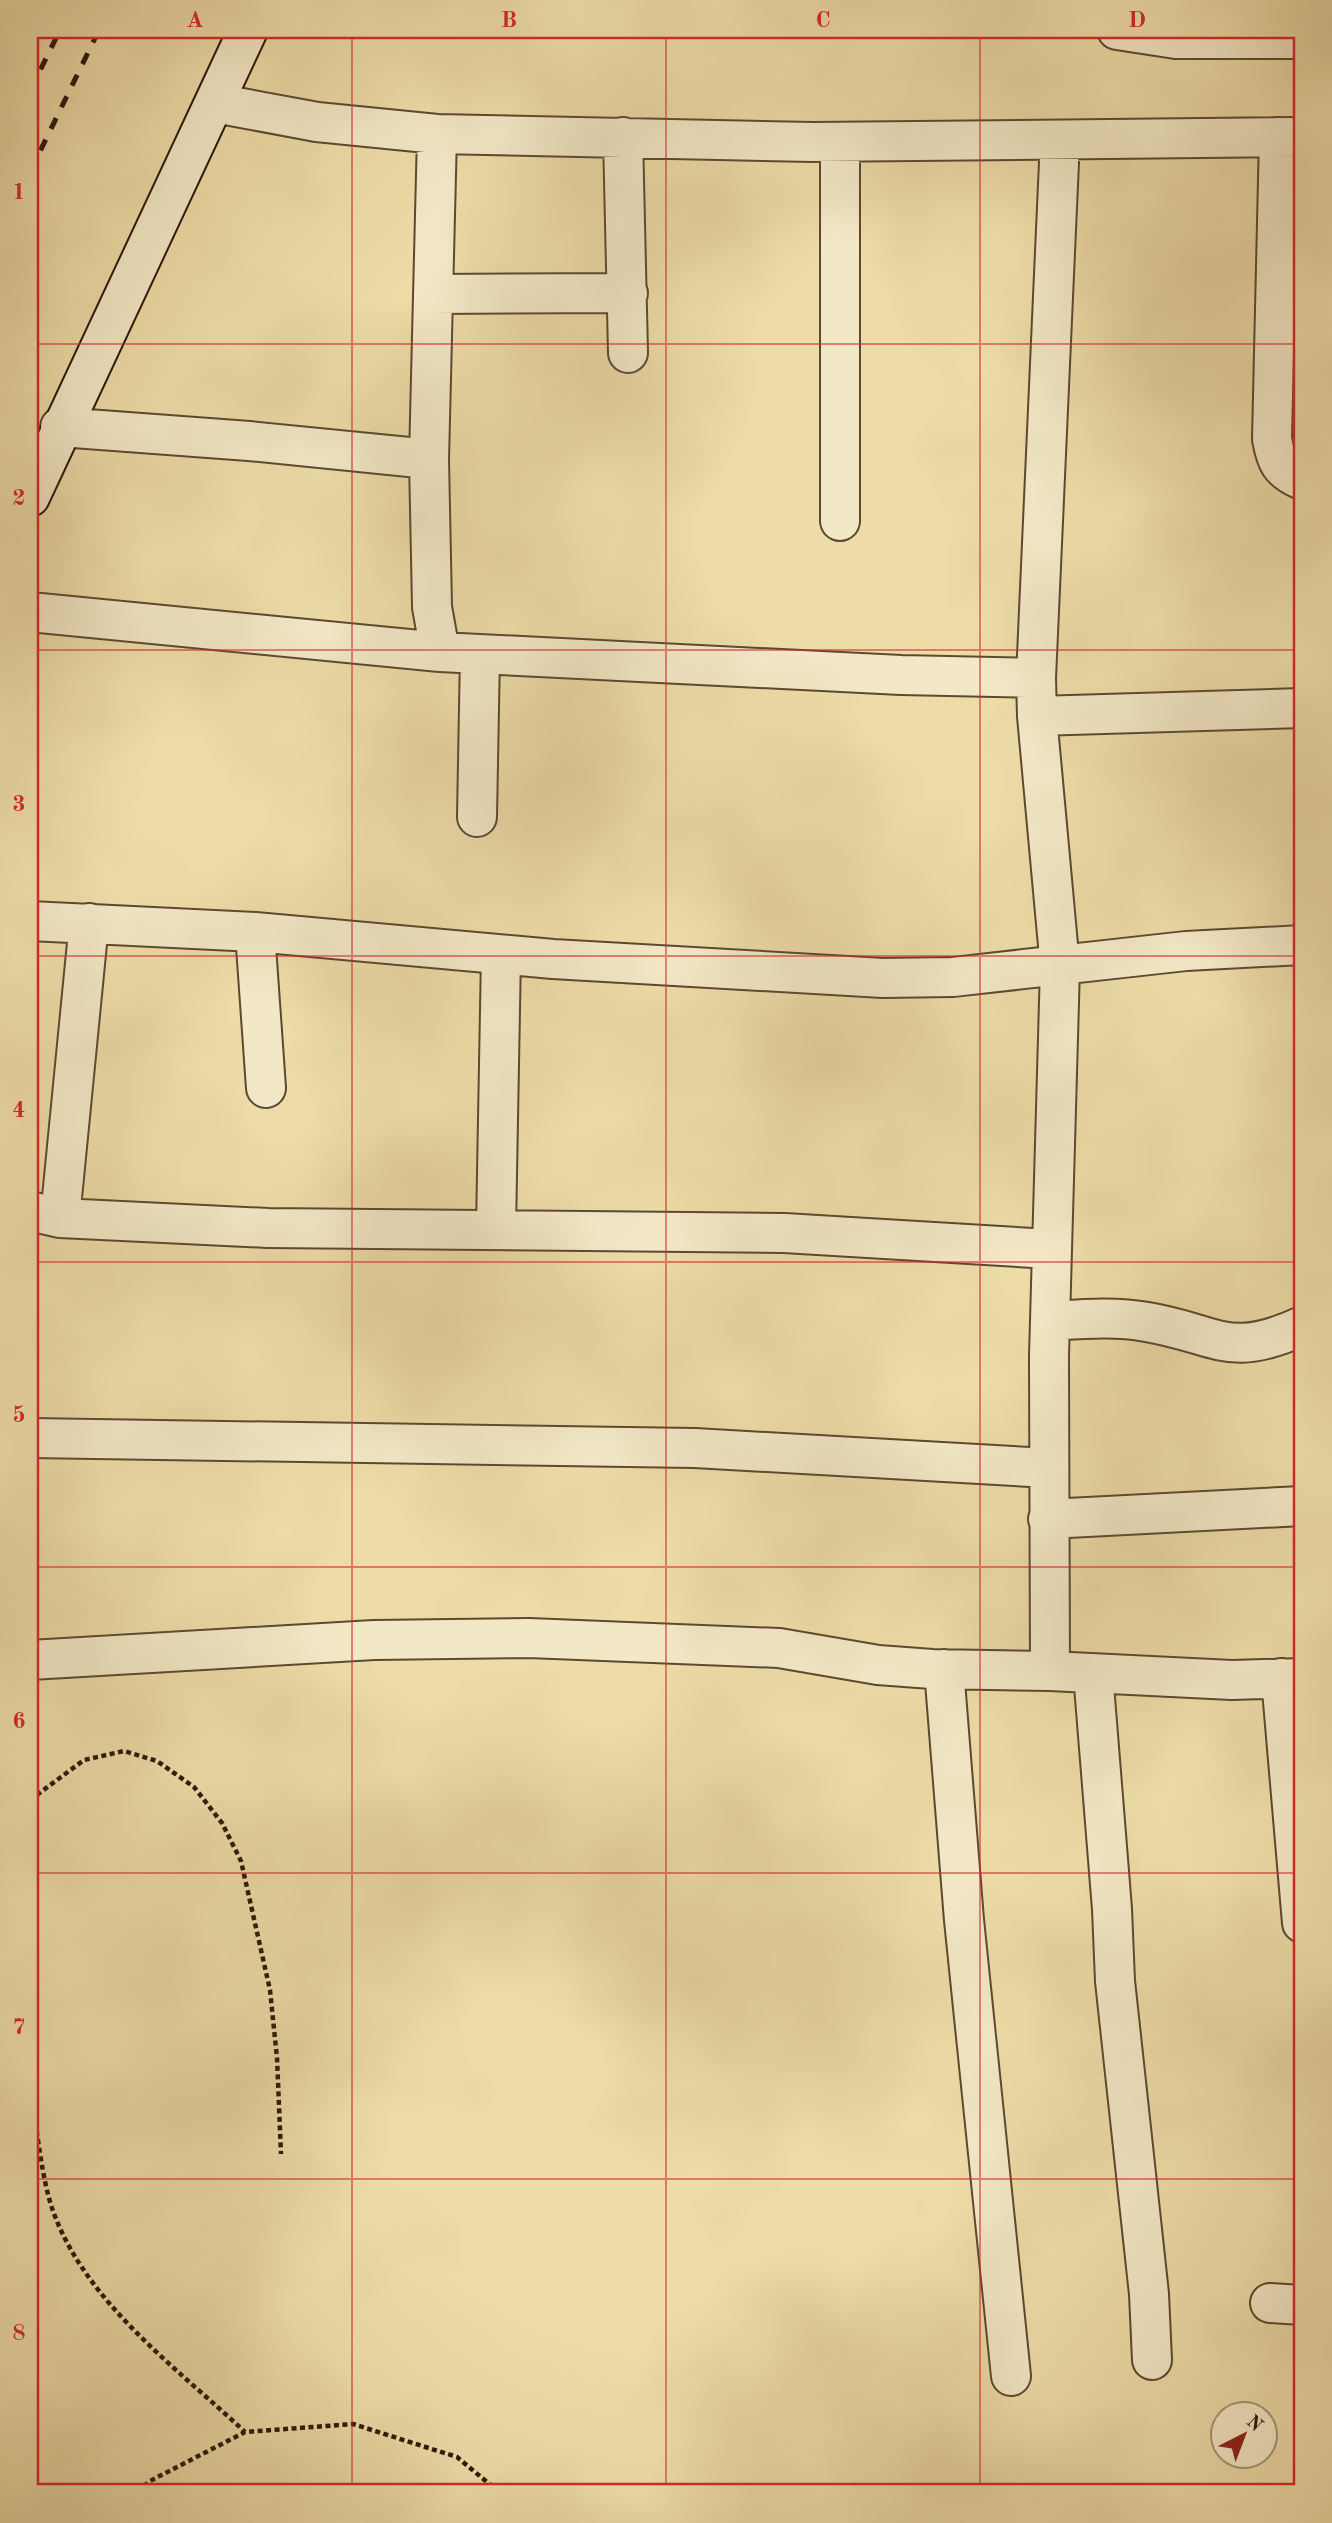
<svg xmlns="http://www.w3.org/2000/svg" width="1332" height="2523" font-family="'Old Standard TT',serif">
<style>
.lines{fill:none;stroke-linecap:round;stroke-linejoin:round}
.street-casing{stroke:#5c4932;stroke-width:42}
.secondary-casing{stroke:#2b180b;stroke-width:42}
.path{stroke:#2b180b;stroke-width:4.5;stroke-dasharray:5 3.5;stroke-linecap:butt}
.street{stroke:#f3e8c6;stroke-width:38}
.secondary{stroke:#f3e8c6;stroke-width:38}
.rail{stroke:#2b180b;stroke-width:5;stroke-dasharray:12 12;stroke-linecap:butt}
.grid{fill:none;stroke:#d62828;stroke-width:2;stroke-opacity:0.55}
.neatline{fill:none;stroke:#d62828;stroke-width:2.5}
.grid-label{font-size:23px;text-anchor:middle;font-weight:bold;fill:#d62828}
</style>
<rect width="100%" height="100%" fill="#eddca8"/>
<filter id="stains"><feTurbulence type="fractalNoise" baseFrequency=".00286" numOctaves="4"/><feColorMatrix values="0 0 0 0 .2 0 0 0 0 .09 0 0 0 0 .02 0 0 0 .5 -.17"/></filter>
<radialGradient id="worn" r=".72"><stop offset=".6" stop-color="#630" stop-opacity="0"/><stop offset="1" stop-color="#630" stop-opacity=".3"/></radialGradient>
<g class="lines">
<g class="street-casing">
<path id="street" d="M1117 30 1176 39H1302
M215 103 317 122 437 134 813 142 1302 137
M437 134 429 459 432 607 440 652
M623 137 628 353
M1279 137 1272 439C1276 461 1280 471 1302 480
M433 294 628 293
M60 427 249 441 429 459
M840 521V142
M30 612 440 652 901 675 1036 678
M1037 716 1302 708
M477 817 480 654
M30 921 255 932 553 959 883 978 953 977 1186 951 1302 945
M255 932 266 1088
M30 1211 60 1218 268 1228 784 1233 1050 1249
M60 1218 89 923
M496 1229 501 955
M1050 1321C1082 1319 1115 1316 1147 1322 1218 1334 1228 1360 1302 1326
M30 1438 695 1448 1048 1468
M1048 1519 1302 1506
M30 1660 374 1640 529 1638 779 1648 878 1665 932 1669 1050 1671 1232 1680 1302 1678
M944 1669 964 1920 1011 2376
M1050 1671 1049 1356 1060 967 1037 716 1036 678 1060 140
M1093 1673 1112 1909 1115 1981 1149 2294 1152 2360
M1281 1678 1302 1923
M1270 2303 1302 2305"/>
</g>
<g class="secondary-casing">
<path id="secondary" d="M30 497 248 30"/>
</g>
<path class="path" d="M30 1800 84 1760 124 1751 157 1761 194 1787 222 1823 241 1861 270 1990 277 2058 281 2154
M30 2089C37 2126 41 2177 53 2211 86 2303 177 2368 245 2432
M139 2493 148 2482 245 2432 353 2424 457 2457 500 2493"/>
<use href="#street" class="street"/>
<use href="#secondary" class="secondary"/>
<path class="rail" d="M30 91 60 30
M30 172 99 30"/>
</g>
<path class="grid" d="M352 30V2493M666 30V2493M980 30V2493M30 344H1302M30 650H1302M30 956H1302M30 1262H1302M30 1567H1302M30 1873H1302M30 2179H1302"/>
<rect width="1332" height="2523" fill="none" stroke="#eddca8" stroke-width="77"/>
<g transform="translate(1244 2435) rotate(42)"><circle r="33" fill="#f3e8c6" stroke="#a3957b" stroke-width="2"/>
<path d="M0-5L12 26L0 18L-12 26Z" fill="#8f2418"/>
<text y="-10" font-size="19" font-weight="bold" text-anchor="middle" fill="#2b180b">N</text>
</g>
<rect x="38" y="38" width="1256" height="2446" class="neatline"/>
<g class="grid-label">
<text x="195" y="27">A</text>
<text x="509" y="27">B</text>
<text x="823" y="27">C</text>
<text x="1137" y="27">D</text>
<text x="19" y="199">1</text>
<text x="19" y="505">2</text>
<text x="19" y="811">3</text>
<text x="19" y="1117">4</text>
<text x="19" y="1422">5</text>
<text x="19" y="1728">6</text>
<text x="19" y="2034">7</text>
<text x="19" y="2340">8</text>
</g>
<rect width="100%" height="100%" filter="url(#stains)"/>
<rect width="100%" height="100%" fill="url(#worn)"/>
</svg>
